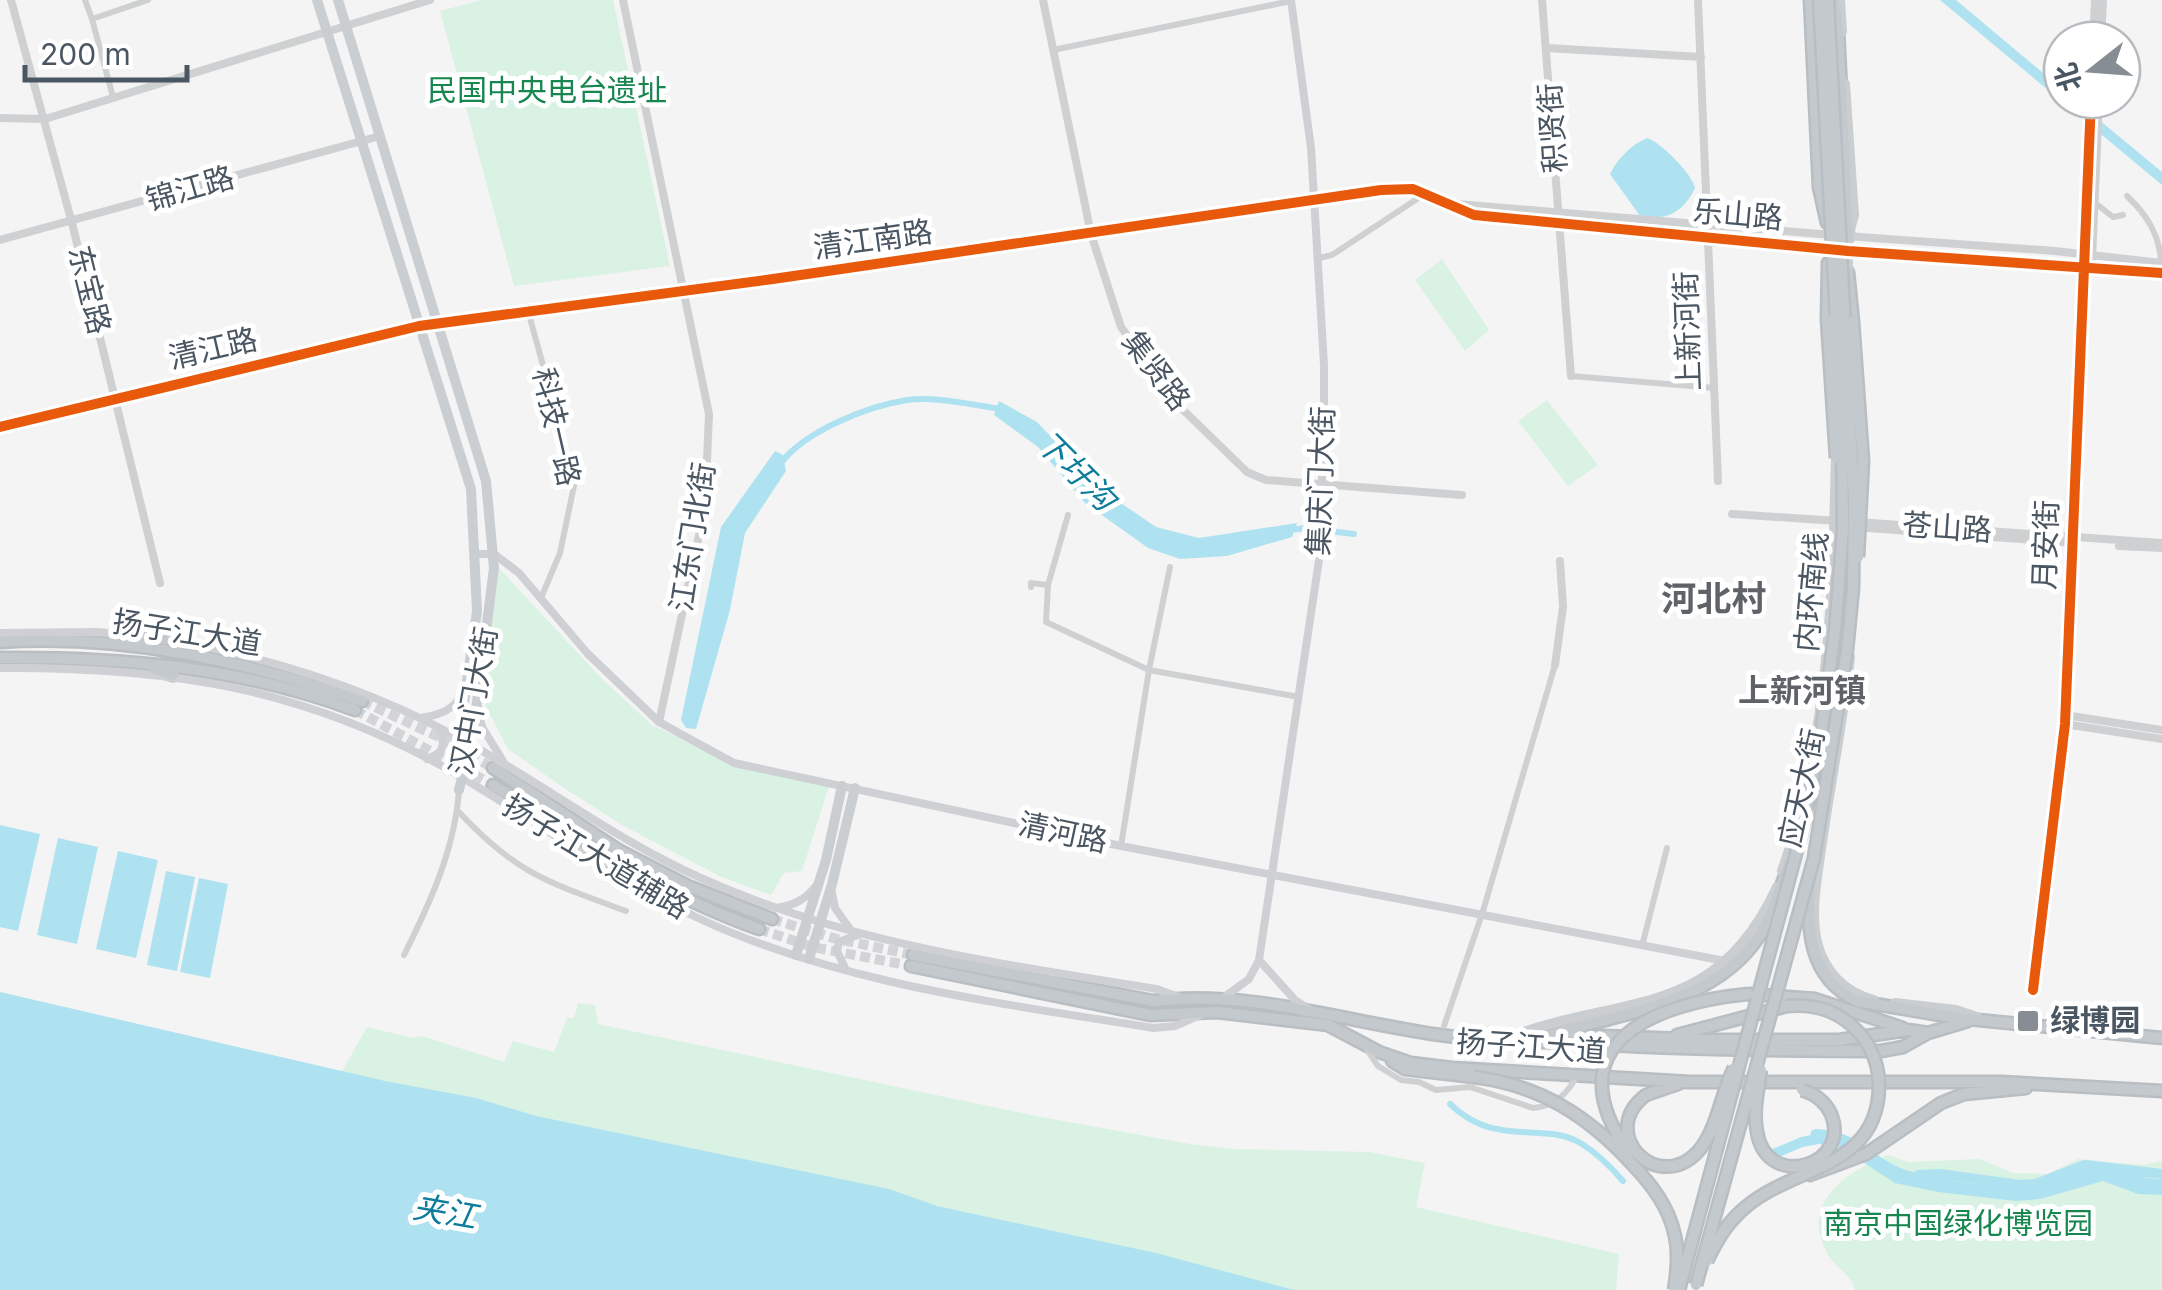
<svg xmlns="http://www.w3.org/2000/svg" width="2162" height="1290" font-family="Inter,'Noto Sans SC',sans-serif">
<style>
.green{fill:#d9f2e3}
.water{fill:#aee2f0}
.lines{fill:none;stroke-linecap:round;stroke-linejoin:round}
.canal{stroke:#aee2f0;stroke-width:6}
.river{stroke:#aee2f0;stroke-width:10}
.trunk-tunnel{stroke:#d2d4d7;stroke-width:10;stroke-dasharray:10 5;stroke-linecap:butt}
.trunk-casing{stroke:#b9bec3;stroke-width:15}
.minor{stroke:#ced0d2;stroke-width:6}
.tertiary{stroke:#ced0d2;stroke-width:8}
.secondary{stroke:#ced0d4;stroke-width:8}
.primary{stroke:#caced1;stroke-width:10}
.trunk{stroke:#c4c9cd;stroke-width:10}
.trunk-bridge-casing{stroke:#b9bec3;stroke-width:15;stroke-linecap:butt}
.trunk-bridge{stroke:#c4c9cd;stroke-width:10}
.cycleway-casing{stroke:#fff;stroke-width:16}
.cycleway{stroke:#e8590c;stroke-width:10}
.poi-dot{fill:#868d94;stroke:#fff;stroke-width:4}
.labels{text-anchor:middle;stroke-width:10;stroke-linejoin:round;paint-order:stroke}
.park-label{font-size:30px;fill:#17864f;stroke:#fff}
.street-label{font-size:30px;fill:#4a5661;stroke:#fff}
.poi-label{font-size:30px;font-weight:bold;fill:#4a5661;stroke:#fff;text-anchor:start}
.water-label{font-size:32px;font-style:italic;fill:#0c7c9b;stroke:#fff}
.neighbourhood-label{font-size:32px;font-weight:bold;fill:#5f6368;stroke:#fff}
.quarter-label{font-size:35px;font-weight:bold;fill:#5f6368;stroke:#fff}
</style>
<rect width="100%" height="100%" fill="#f4f4f4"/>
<path class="green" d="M482 0H613L670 266 514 286 440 11Z
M1442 259 1489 330 1465 351 1415 280Z
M1547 400 1598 465 1568 486 1518 421Z
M499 568 602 679 652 725 734 763 830 783 802 871 784 873 771 895 719 876 622 825 561 786 508 749 486 707 484 690Z
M578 1003 595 1005 598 1024 1036 1116 1190 1144 1233 1149 1369 1152 1425 1163 1416 1207 1619 1254 1616 1290H1252L341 1073 367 1027 413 1038 422 1036 504 1062 513 1041 554 1052 567 1018H574Z
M1888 1155 1908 1162 1980 1159 2012 1173 2048 1174 2078 1159 2143 1165 2162 1161V1290H1855C1851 1273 1835 1268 1827 1253 1800 1202 1846 1172 1888 1155Z"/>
<path class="water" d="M1940 0H1956L2062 89V100H2075L2162 172V185Z
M1647 138C1661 142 1693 175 1695 188 1683 213 1666 221 1640 216L1610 174C1618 158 1631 145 1647 138Z
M999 401 1037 422 1103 491 1156 527 1199 538 1297 523 1292 537 1227 556 1180 559 1148 548 1085 503 1038 447 994 415Z
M775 451 783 455 786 471 745 533 730 610 696 729 686 728 681 720 721 527Z
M0 825 40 834 18 931 0 927Z
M58 838 98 847 77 944 37 935Z
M118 851 158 860 136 958 96 949Z
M166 871 195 877 177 971 147 965Z
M199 878 228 884 210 978 180 972Z
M0 992 385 1081 476 1098 536 1116 889 1189 937 1206 1156 1253 1294 1290H0Z
M1816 1129C1862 1131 1872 1159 1906 1170 1941 1181 2001 1190 2036 1184 2058 1180 2081 1165 2103 1165 2125 1165 2140 1181 2162 1179V1195L2138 1194 2103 1181 2040 1199 2016 1201 1938 1192 1895 1183 1858 1159 1810 1140 1811 1131Z"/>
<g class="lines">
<path class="canal" d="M781 463C805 431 868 406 907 400 935 396 973 405 1001 409
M1291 530 1305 528 1354 534
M1450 1104C1496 1149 1544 1120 1582 1144 1598 1154 1611 1167 1623 1181"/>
<path class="river" d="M1771 1155 1802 1142 1823 1138
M1918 1175 1940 1174 2020 1185 2036 1184 2085 1165 2162 1174"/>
<path class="trunk-tunnel" d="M362 701 437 736 493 768
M355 710 493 785
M772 919 833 938 913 955
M759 929 813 947 911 966"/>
<g class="trunk-casing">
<path id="trunk" d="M1810 0 1819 187 1827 223
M1833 0 1838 29 1848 237
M1848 272 1853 322
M1827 319 1828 263
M127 640 166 639
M0 642C125 634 245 661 362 701
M0 658C121 657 241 667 355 710
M154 669 173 675
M493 768 620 851 688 886 772 919
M493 785C579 839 662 895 759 929
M1811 878C1806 926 1807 977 1857 1001L1958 1018 2162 1038
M913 955 1153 1001C1249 989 1346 1022 1440 1035 1482 1041 1526 1041 1569 1043 1673 1049 1777 1051 1881 1051L1903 1047 1928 1033
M911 966 1150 1015 1217 1012 1328 1025 1379 1052 1411 1063 1452 1068 1690 1082H2001L2162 1091
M1750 994 1815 999 1903 1028
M1677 1035 1787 1006
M1558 1038 1603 1036 1709 1040H1839L1908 1030 1928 1033 1968 1021
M1538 1039C1612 1013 1713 1008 1760 935 1773 915 1780 886 1790 863
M1392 1061 1405 1069 1474 1077
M1646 1095 1678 1084
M1810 1175 1866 1154 1941 1103 1964 1094 2026 1088"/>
</g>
<path class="minor" d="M85 0 92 19
M1053 50 1291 1
M113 97 92 19 148 0
M2127 196C2147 215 2160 235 2161 263
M2094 202 2113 217 2123 215
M1319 258 1332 255 1417 199
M528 311 575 481 560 553 541 598
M1571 376 1715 388
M1068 515 1048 585 1046 622 1149 670 1299 697
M1031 587V583L1048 585
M458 811C516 874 548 882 626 911
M1121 846 1149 670 1170 567
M1642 946 1667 848
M404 955C430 903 455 849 459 790
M1444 1026 1483 911 1555 665
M1366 1048 1378 1066 1401 1080 1419 1082 1436 1090 1470 1087 1533 1108C1555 1106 1568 1094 1577 1075"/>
<path class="tertiary" d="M11 0 72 223 160 583
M623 0 709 414 705 507 659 722
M1043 0 1091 234 1121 327 1175 402 1247 472 1266 480 1462 495
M1542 0 1571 376
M1698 0 1718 481
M2093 40 2095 0
M2101 40 2103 0
M1547 48 1701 57
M0 118 45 119 430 0
M1457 204 1832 235
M1846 236 2055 251 2162 263
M0 240 380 136
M2092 260 2099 100
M0 427 419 326 773 279 1381 190 1413 189 1474 215 1848 251 2162 273
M1732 514 1838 521
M1857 522 2162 543
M1854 527 2075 543
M2119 546 2162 548
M1555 665 1563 607 1560 561
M2065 715 2162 730
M2065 724 2162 739
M2033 990 2065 724 2091 100"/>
<path class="secondary" d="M476 554H494L519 573 588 654 659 722 734 763 1121 846 1725 961
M0 633 97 632 150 637
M164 639C277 658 385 694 484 752 557 794 624 844 701 878 845 943 1002 964 1157 989L1181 998
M0 668C168 667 303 687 451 771 534 819 611 877 698 918 839 984 1001 1003 1153 1028L1175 1026 1200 1015
M478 707 482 727 503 761
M420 718C439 715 453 711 462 694
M427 759 440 753 443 744 440 728
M831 888 835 908 850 929
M777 908C794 905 805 900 816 886
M1259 960 1295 1000 1309 1009
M846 970 837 951 839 942 860 934
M1223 998 1249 979 1259 960 1319 560 1324 423V365L1311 148 1291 0"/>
<path class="primary" d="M317 0 471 489 477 611 459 738V774
M338 0 486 481 494 568 474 725 459 790
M1840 0 1842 32
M1845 84 1854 215 1848 237V281
M1856 428 1857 471
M1850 657C1843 722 1830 785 1821 849 1817 879 1810 912 1817 942 1824 971 1845 993 1874 1000
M1782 871C1829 739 1833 593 1836 454
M796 955 826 860 842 786
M809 959 832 884 855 788
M1895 1003 1956 1010 1977 1017
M1504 1039C1621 993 1714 1023 1777 887"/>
<use href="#trunk" class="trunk"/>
<g class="trunk-bridge-casing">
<path id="trunk-bridge" d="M1827 319 1836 458
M1853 322 1863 461 1858 557
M1761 1070C1758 1091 1753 1112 1757 1132 1767 1192 1852 1165 1831 1114 1825 1101 1815 1094 1802 1090
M1474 1077C1540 1085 1588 1116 1632 1164 1652 1185 1669 1207 1675 1236 1679 1254 1677 1272 1674 1290
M1646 1095C1595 1133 1660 1199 1701 1148 1718 1125 1721 1093 1734 1068
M1629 1153C1552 1044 1654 1003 1748 994
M1707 1261C1717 1240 1728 1221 1747 1206 1795 1166 1879 1168 1879 1085 1879 1059 1866 1035 1845 1020 1827 1007 1808 1004 1787 1006
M1696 1285 1814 858 1847 650 1853 588 1854 500 1828 0
M1679 1290 1801 835 1820 742 1835 631 1843 529 1842 432 1819 0"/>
</g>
<use href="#trunk-bridge" class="trunk-bridge"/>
<g class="cycleway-casing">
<path id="cycleway" d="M0 427 419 326 773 279 1381 190 1413 189 1474 215 1848 251 2162 273
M2033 990 2065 724 2091 100"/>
</g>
<use href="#cycleway" class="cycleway"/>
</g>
<rect class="poi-dot" x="2016" y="1009" width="24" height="24" rx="5"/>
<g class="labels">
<g class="park-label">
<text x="547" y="101">民国中央电台遗址</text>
<text x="1958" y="1234">南京中国绿化博览园</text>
</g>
<g class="street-label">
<text transform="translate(1553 128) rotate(-94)" y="10">积贤街</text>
<text transform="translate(190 189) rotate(-16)" y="10">锦江路</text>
<text transform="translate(1738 215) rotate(5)" y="10">乐山路</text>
<text transform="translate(873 240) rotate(-8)" y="10">清江南路</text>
<text transform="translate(89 290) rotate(76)" y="10">东宝路</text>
<text transform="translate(1688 331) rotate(-92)" y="10">上新河街</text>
<text transform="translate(213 349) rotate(-13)" y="10">清江路</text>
<text transform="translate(1156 371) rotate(53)" y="10">集贤路</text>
<text transform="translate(556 427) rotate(77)" y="10">科技一路</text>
<text transform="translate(1321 481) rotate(-88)" y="10">集庆门大街</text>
<text transform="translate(1947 528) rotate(4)" y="10">苍山路</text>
<text transform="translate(693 537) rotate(-81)" y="10">江东门北街</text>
<text transform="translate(2046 545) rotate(-88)" y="10">月安街</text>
<text transform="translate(1812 592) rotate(-85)" y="10">内环南线</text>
<text transform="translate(187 633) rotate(9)" y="10">扬子江大道</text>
<text transform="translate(474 701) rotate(-80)" y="10">汉中门大街</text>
<text transform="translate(1802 788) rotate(-78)" y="10">应天大街</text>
<text transform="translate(1063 833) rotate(12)" y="10">清河路</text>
<text transform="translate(596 857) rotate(31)" y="10">扬子江大道辅路</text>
<text transform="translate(1531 1047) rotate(4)" y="10">扬子江大道</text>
</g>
<g class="poi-label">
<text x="2050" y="1031">绿博园</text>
</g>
<g class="water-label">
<text transform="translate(1076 471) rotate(45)" y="11">下圩沟</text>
<text transform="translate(445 1212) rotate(10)" y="11">夹江</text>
</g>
<g class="neighbourhood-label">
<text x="1802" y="702">上新河镇</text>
</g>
<g class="quarter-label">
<text x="1714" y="611">河北村</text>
</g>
</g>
<g transform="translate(2092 70) rotate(253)"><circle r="48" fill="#ffffff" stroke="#b7bbc0" stroke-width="2.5"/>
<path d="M0-8L18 38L0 25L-18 38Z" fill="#868d94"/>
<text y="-15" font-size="28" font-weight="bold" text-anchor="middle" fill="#4a5661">北</text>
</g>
<path d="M25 65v15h162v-15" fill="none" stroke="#4a5661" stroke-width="5"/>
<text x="40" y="65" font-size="30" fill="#4a5661" stroke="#ffffff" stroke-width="8" paint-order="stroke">200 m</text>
</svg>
